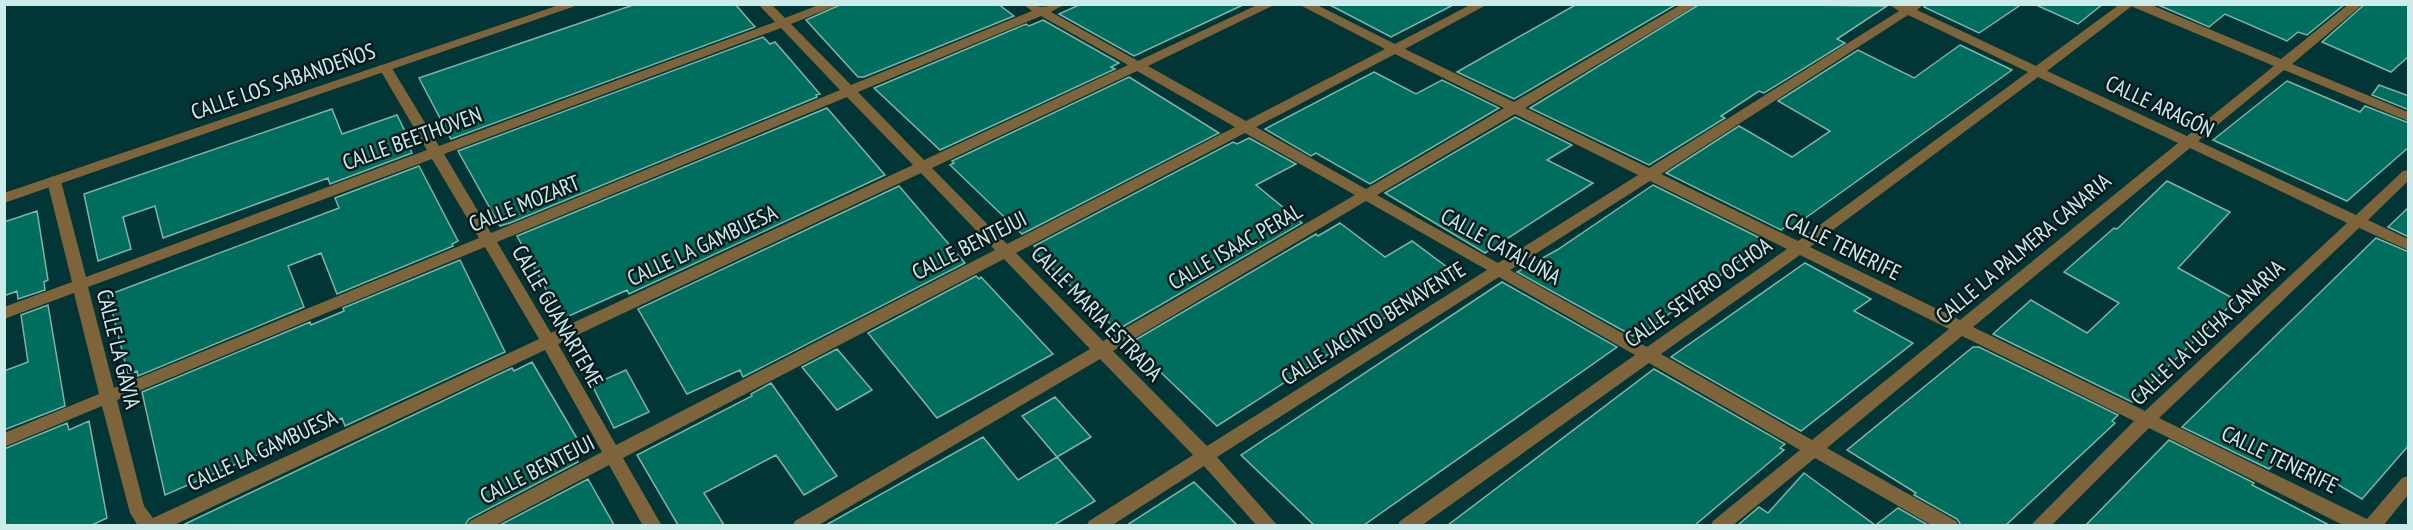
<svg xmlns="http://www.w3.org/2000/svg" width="2413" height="530" font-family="'PT Sans Narrow',sans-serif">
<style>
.building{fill:#006e5e;stroke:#7db5a8;stroke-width:1.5}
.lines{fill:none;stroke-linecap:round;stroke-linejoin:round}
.minor{fill:#7e643a;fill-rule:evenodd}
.tertiary{fill:#7e643a;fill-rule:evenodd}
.labels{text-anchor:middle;stroke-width:5;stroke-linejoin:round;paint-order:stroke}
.street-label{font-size:22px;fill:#ceebec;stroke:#021a1b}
</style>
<rect width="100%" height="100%" fill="#023536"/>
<path class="building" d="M636 4H735L755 27 451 139 419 78Z
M842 4H998L1014 16 864 77H858L806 20Z
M1081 4H1245L1134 56 1059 14Z
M1328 4H1455L1391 37Z
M1577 4H1677L1514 99 1457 72Z
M1700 4 1887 6 1837 39 1845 43 1764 93 1759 91 1721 116 1725 118 1649 165 1530 108Z
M1926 4H2022L1979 33 1924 7Z
M2034 4H2103L2078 24Z
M2156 4H2345L2307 35 2298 32 2287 41 2225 14 2209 27Z
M2365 4H2409V56L2391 72 2322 42Z
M1043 20 1119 63 1111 67 1115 69 940 150 874 88 1026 24 1029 26Z
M763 37 770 44 775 42 820 94 816 95 817 97 510 223 500 226 458 151Z
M1960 45 2012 70 1790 229 1785 227 1781 230 1666 173 1739 126 1792 157 1830 131 1778 101 1858 50 1914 78Z
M1374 72 1416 94 1442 80 1499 108 1370 184 1316 153 1311 156 1265 129Z
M1129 77 1219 133 1022 234 950 165 954 163 952 161Z
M2287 81 2360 112 2365 106 2409 123V147L2347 201 2213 140Z
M2379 85 2409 96V110L2372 95Z
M827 108 885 175 629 294 627 290 562 319 517 236Z
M332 109 342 134 397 115 413 148 410 149 412 153 330 184 328 178 163 238 155 206 123 217 131 249 98 261 84 194Z
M1515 117 1572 145 1547 160 1593 183 1485 253 1385 193Z
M1249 138 1296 164 1256 185 1302 223 1117 330 1034 251 1037 249 1034 246 1233 142 1237 144Z
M419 166 458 241 452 244 453 246 337 294 321 253 288 266 304 307 138 376 137 371 128 374 108 295 339 208 335 198Z
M2167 181 2230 212 2178 268 2236 300 2132 402 1993 334 2031 300 2087 333 2119 303 2064 272 2114 228 2117 229Z
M1653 185 1766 241 1641 335 1637 333 1633 336 1517 272 1557 250Z
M899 186 965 263 743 377 740 370 687 394 638 309Z
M2409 207V237L2388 227Z
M37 211 48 280 44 282 45 290 18 299 17 291 4 296V222Z
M1340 223 1385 257 1412 241 1455 273 1217 426 1130 343 1316 234 1318 236Z
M2376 238 2409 252V445L2362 499 2285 453 2269 469 2182 427Z
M460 260 505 352 345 426 342 418 165 495 142 392 310 322 311 325 344 311 343 308Z
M1805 263 1871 299 1854 311 1913 343 1801 431 1671 357Z
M976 276 979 279 981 277 1053 354 937 418 868 333Z
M1502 282 1617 347 1364 525H1314L1241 455Z
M48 305 65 406 4 430V371L28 362 21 315Z
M1973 347H1979L2118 415 2112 421 2115 423 2006 525H1961L1957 519 1914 495 1916 493 1847 450Z
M837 349 872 390 837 410 802 367Z
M532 362 585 452 575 456 578 462 469 519 465 525H183L512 368 514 371Z
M1654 369 1785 444 1780 448 1784 450 1695 525H1448Z
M626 370 649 412 614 428 592 385Z
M771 383 837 476 804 495 776 455 704 493 724 525H678L637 455 752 396 751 394Z
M1055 397 1091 437 1057 457 1022 416Z
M89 421 107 518 92 525H4V449L67 423 69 430Z
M983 437 1018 480 1057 457 1095 501 1054 525H826Z
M2169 440 2254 483 2252 485 2329 525H2086Z
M1804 473 1875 525H1738L1759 507 1768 513Z
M588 479 614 525H500Z
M1194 482 1237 525H1127Z
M1898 508 1928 525H1876Z"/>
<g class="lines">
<path class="minor" d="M758 4H771L785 18 821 4H840L791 24 851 85 1032 11 1023 4 1042 7 1065 4 1051 12 1138 61 1259 4H1276L1148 66 1246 121 1385 49 1298 4H1315L1395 44 1472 4H1488L1405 49 1514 102 1682 4H1698L1525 108 1649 168 1899 11 1888 4H1924L1917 10 2036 66 2120 4H2149L2281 59 2349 4H2363L2292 64 2408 112V121L2284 70 2198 141 2356 215 2403 171 2408 170V181L2368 220 2408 239V250L2359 228 2159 418 2367 519 2402 478 2408 476V495L2383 526H2345L2149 428 2051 526H2030L2134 421 1962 336 1827 448 1956 521 1959 526H1933L1815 458 1732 526H1710L1713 521 1800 450 1649 363 1421 526H1397L1400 521 1635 355 1499 277 1217 457 1278 526H1257L1204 466 1111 526H1086L1089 521 1193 455 1100 359 817 526H792L795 521 1090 349 1004 259 623 458 662 526H643L609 465 494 526H467L470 521 602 452 545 350 172 526H138L130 513 102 406 4 447V433L99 394 74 293 4 319V307L72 282 47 181 49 178 54 176 61 181 86 277 427 150 379 68 380 65H390L439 146 775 22ZM2132 6 2133 7 2274 66 2187 136 2047 71ZM1908 15 2028 72 1798 241 1661 174ZM1041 16 1128 65 924 160 858 92ZM781 28 840 90 491 233 444 154ZM1395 54 1504 108 1366 189 1256 127ZM1137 71 1235 127 1007 244 932 168ZM2038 77 2178 143 1960 320 1810 247ZM847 97 913 165 551 333 497 242ZM1515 114 1638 175 1498 263 1377 195ZM1245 133 1355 195 1103 341 1016 253ZM2190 148 2347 223 2145 411 1973 327ZM432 159 479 238 114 388 88 287ZM921 173 995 250 616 445 558 344ZM1650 181 1787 249 1647 347 1510 270ZM1366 201 1487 270 1207 446 1113 351ZM485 247 539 339 153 518 144 506 117 400ZM1800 255 1949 329 1812 440 1661 354Z"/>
<path class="tertiary" d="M562 4H581L4 203V193Z"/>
</g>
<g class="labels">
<g class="street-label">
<text transform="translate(283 81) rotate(-19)" y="8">CALLE LOS SABANDEÑOS</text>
<text transform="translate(2160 106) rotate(25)" y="8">CALLE ARAGÓN</text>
<text transform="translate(412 138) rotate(-20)" y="8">CALLE BEETHOVEN</text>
<text transform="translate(524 203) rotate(-22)" y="8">CALLE MOZART</text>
<text transform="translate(702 245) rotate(-25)" y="8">CALLE LA GAMBUESA</text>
<text transform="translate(969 245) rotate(-27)" y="8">CALLE BENTEJUI</text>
<text transform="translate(1235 246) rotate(-30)" y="8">CALLE ISAAC PERAL</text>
<text transform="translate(1501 246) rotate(29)" y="8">CALLE CATALUÑA</text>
<text transform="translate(1843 246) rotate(26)" y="8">CALLE TENERIFE</text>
<text transform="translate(2023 248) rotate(-40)" y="8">CALLE LA PALMERA CANARIA</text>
<text transform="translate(1698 292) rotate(-35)" y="8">CALLE SEVERO OCHOA</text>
<text transform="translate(1097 313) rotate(46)" y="8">CALLE MARIA ESTRADA</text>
<text transform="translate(558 316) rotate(60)" y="8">CALLE GUANARTEME</text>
<text transform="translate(1373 323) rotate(-32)" y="8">CALLE JACINTO BENAVENTE</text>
<text transform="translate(2207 332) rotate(-43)" y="8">CALLE LA LUCHA CANARIA</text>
<text transform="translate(119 349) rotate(76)" y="8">CALLE LA GAVIA</text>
<text transform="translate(262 450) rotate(-25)" y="8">CALLE LA GAMBUESA</text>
<text transform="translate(2280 459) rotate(26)" y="8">CALLE TENERIFE</text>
<text transform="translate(537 469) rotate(-27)" y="8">CALLE BENTEJUI</text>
</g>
</g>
<rect width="2413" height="530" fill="none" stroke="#ceebec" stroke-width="12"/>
</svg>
